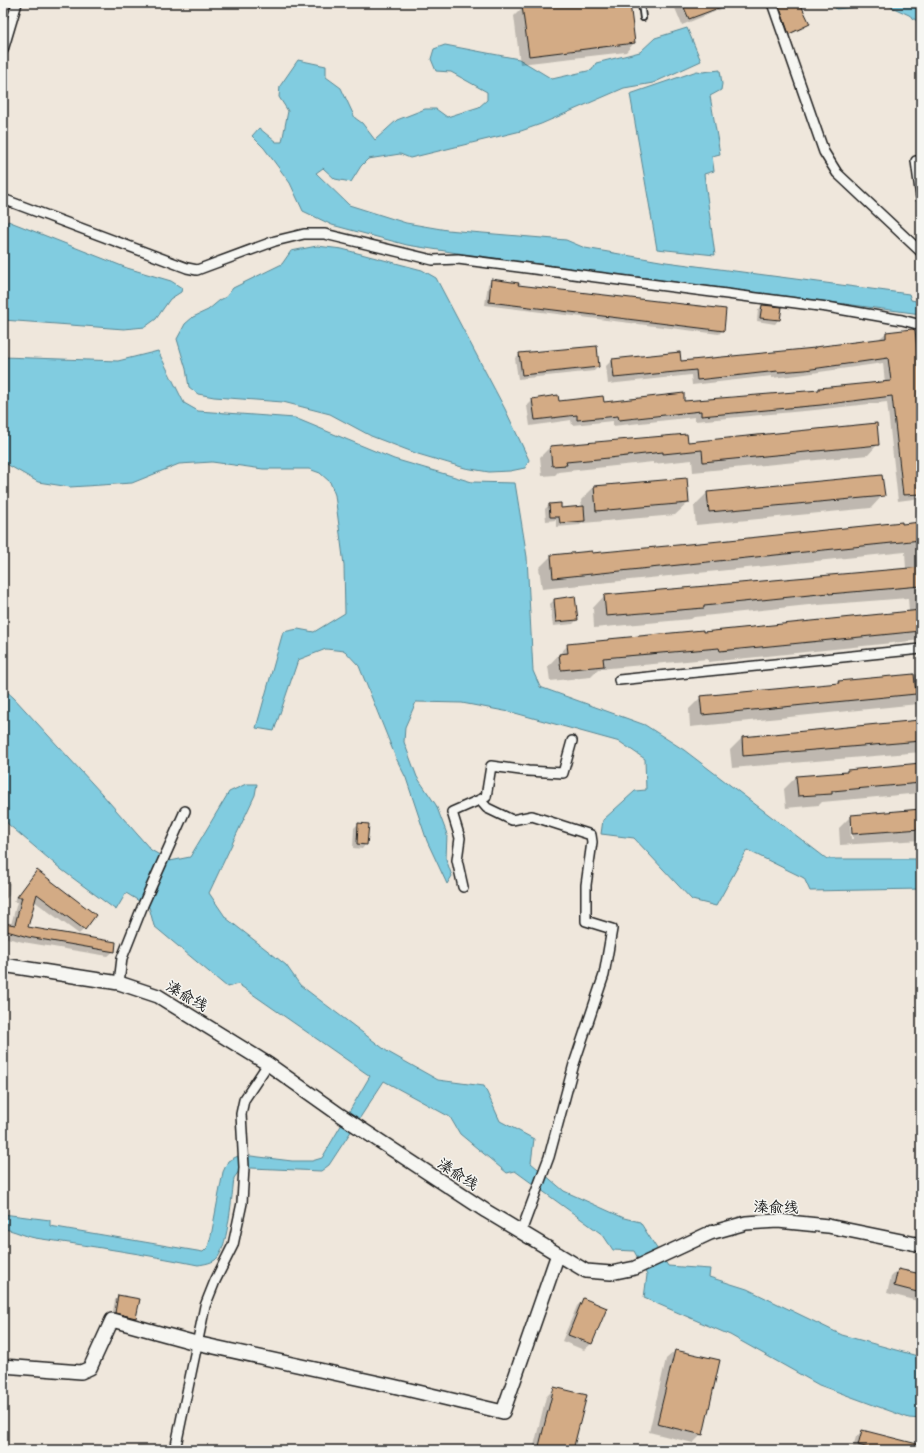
<svg xmlns="http://www.w3.org/2000/svg" width="924" height="1453" font-family="Dekko,'LXGW WenKai TC',sans-serif">
<style>
.water{fill:#81cce0;stroke:#598692}
.shadow{fill:#0003;fill-rule:evenodd}
.building{fill:#d3ab85;stroke:#1c1c1c}
.lines{fill:none;stroke-linecap:round;stroke-linejoin:round}
.lane-casing{stroke:#1c1c1c;stroke-width:8}
.street-casing{stroke:#1c1c1c;stroke-width:12}
.secondary-casing{stroke:#1c1c1c;stroke-width:16}
.lane{stroke:#f6f6f2;stroke-width:4.5}
.street{stroke:#f6f6f2;stroke-width:9}
.secondary{stroke:#f6f6f2;stroke-width:13}
.labels{text-anchor:middle;stroke-width:3;stroke-linejoin:round;paint-order:stroke}
.street-label{font-size:15px;fill:#1c1c1c;stroke:#f6f6f2}
</style>
<rect width="100%" height="100%" fill="#efe7dc"/>
<filter id="ink" filterUnits="userSpaceOnUse"><feTurbulence type="fractalNoise" baseFrequency=".025" numOctaves="2"/><feDisplacementMap in="SourceGraphic" scale="8" xChannelSelector="R" yChannelSelector="G"/><feConvolveMatrix kernelMatrix="1 2 1 2 8 2 1 2 1" color-interpolation-filters="sRGB"/></filter>
<g filter="url(#ink)">
<path class="water" d="M832 3H921V24L909 15 885 4 836 9Z
M687 28 701 61 653 83 624 88 541 124 521 131 410 158 400 154 368 159 361 166 351 182 335 179 323 168 316 173 349 205 406 223 447 230 566 240 585 248 666 262 909 294 911 300 921 302V314L464 254 407 245 332 225 303 211 290 183 264 148 252 136 259 128 276 142H282L288 111 279 97 280 86 298 60 326 66V77L341 88 355 118 362 123 375 140 397 120 425 109H436L447 117 479 107 487 100V92L451 72 436 71 431 59 434 49 445 45 519 59 552 79 592 70 596 63 640 52 655 38Z
M720 70 722 84 721 90 710 96 720 154 712 156 714 171 704 174 715 255 657 249 630 94 697 71 703 72Z
M8 221 127 268 171 281 182 288 181 292 170 299 156 319 145 327 124 329 3 320V237Z
M317 246 342 249 422 270 436 278 505 409 529 460 525 468 510 471 489 472 465 468 418 454 371 436 330 414 283 402 214 397 198 394 189 387 186 369 177 339 185 324 193 317 208 310 220 300 226 297 233 288 282 264 291 251Z
M158 351 184 403 198 411 295 418 394 459 472 482 515 483 527 557 533 671 540 687 645 725 684 750 827 859H921V889L810 891 804 878 747 850 716 906 692 900 634 838 601 834 603 820 635 791 646 790 645 759 620 742 515 713 462 703 416 702 405 727 404 742 417 777 436 805 447 834 446 859 452 876 447 884 427 841 406 778 396 758 359 666 345 651 326 649 298 660 274 731 256 728 283 632 298 629 314 632 345 613 344 565 335 495 330 482 320 473 309 469H263L212 462 179 464 132 483 70 487 38 482 3 462V357L118 361Z
M3 688 14 698 102 794 151 850 170 861 190 857 229 792 246 784H257L255 795 209 893 226 918 286 965 300 985 388 1052 438 1080 484 1086 500 1121 534 1139 531 1163 564 1191 624 1218 640 1222 668 1266 710 1269 709 1277 747 1289 842 1335 921 1357V1419L909 1418 819 1385 730 1335 644 1298 647 1275 634 1251 613 1250 603 1235 515 1171 507 1173 460 1134 450 1117 384 1081 329 1165 321 1171 251 1168 239 1171 234 1178C232 1195 228 1244 218 1257 214 1263 204 1264 198 1265 144 1254 90 1246 35 1238 24 1236 14 1230 3 1229V1214L50 1220V1226L203 1252 208 1247 211 1236 223 1172 228 1161 238 1156H251L292 1161H312L322 1158 370 1076 238 984 227 987 154 926 149 907 126 893 116 910 62 870 8 824 3 816Z"/>
<path class="shadow" d="M556 3H629L634 43 626 52 520 64 514 16 523 7Z
M681 3H730L724 8 682 25 675 8Z
M771 3H796L809 23 804 28 785 37Z
M492 280 517 285 723 330 719 334 485 305 488 284Z
M762 306 779 319 775 324 757 321 758 310Z
M914 331 921 394V498L898 501 887 402 815 410 695 421V417L613 426V421L572 425 571 420 530 426 527 406 533 400 603 403 684 402 817 391 820 389 885 383 883 363 798 375 772 378V376L692 385 691 375 608 384 606 366 612 360 680 362 814 349 880 340V338L886 333Z
M520 354 598 367 594 371 518 379 515 358Z
M687 443 878 444 868 455 693 472 692 460 653 464V462L558 472 555 475 542 476 540 457 550 447Z
M594 487 688 503 675 515 583 523V522L580 525 556 527V520L546 521 545 509 549 505 560 509 582 507 581 500Z
M707 493 883 495 871 508 696 525 694 506Z
M921 523V640L708 662V659L599 669 591 677 550 681 548 666 568 645 909 612 908 598 818 605V604L694 617 691 619 594 628 593 608 604 596 906 569 905 552 542 589 539 568 551 556 591 552 592 554Z
M554 600 577 620 573 624 553 626 550 604Z
M921 674V752L732 768 730 750 742 738 920 721 918 704 690 727 689 709 701 697 837 684 839 682Z
M921 764V793L822 802 819 805 786 808 784 789 796 777 845 773 848 771Z
M921 810V840L840 845 839 828 851 816ZM850 825H852L853 839H851Z
M358 824 366 844 362 849 353 848 354 828Z
M32 877 84 929 79 934 34 901 27 928 114 951 108 956 23 942 3 937V925L4 924 11 925 17 902H13Z
M3 882 10 883 9 896 3 901Z
M898 1270 921 1275V1302L887 1293 891 1277Z
M119 1296 139 1300 135 1318 131 1322 112 1317 115 1300Z
M584 1299 606 1309 591 1344 584 1350 562 1341 577 1306Z
M675 1351 702 1434 693 1443 649 1432 666 1359Z
M555 1388 572 1450H533L546 1397Z
M862 1431 910 1450H852L856 1437Z"/>
<path class="building" d="M548 3H630L635 43 529 56 522 6Z
M682 3H728L729 4 689 19Z
M778 3H800L810 24 789 34Z
M491 279 519 283 518 285 726 309 724 331 489 302Z
M762 305 782 307 780 320 760 318Z
M912 329 915 330 921 385V494L903 495 892 396 821 405 701 416V411L619 420 618 416 577 420V415L535 420 532 399 558 395 559 401 603 396 604 402 684 393V401L819 390V388L891 381 888 358 805 370 778 372V371L697 380 696 370 614 378 612 359 680 352 681 361 815 348V347L886 338V332Z
M597 346 599 367 522 375 519 353Z
M877 423 879 445 703 462 702 450 663 454V452L609 458 566 462 567 465 552 466 550 446 687 434 688 442Z
M882 475 885 496 709 512 707 492Z
M687 478 689 503 596 511 594 486Z
M561 503V508L584 506 585 521 560 523 559 517H550L549 504Z
M902 522V524L921 522V540L553 578 551 555 592 551V553L710 542Z
M921 567V586L829 594V593L704 606V608L606 616 604 595Z
M575 596 578 620 556 622 554 599Z
M921 610V631L720 651 719 648 603 658 604 666 561 670 559 654 568 653 567 644 608 640V639L703 630V632Z
M914 674 916 694 702 715 700 696 839 683 838 681Z
M920 720 921 741 743 756 742 737Z
M921 763V783L832 791V794L798 796 796 776 847 772V770Z
M921 809V829L852 834 851 815Z
M358 823 369 824 367 845 357 844Z
M37 870 96 915 85 930 37 894 28 927 116 942 115 952 28 937 3 930 4 923 15 925 22 897H17Z
M898 1269 921 1274V1293L894 1286Z
M118 1295 140 1299 136 1318 115 1313Z
M583 1298 607 1308 592 1344 568 1335Z
M675 1350 720 1360 703 1435 657 1424Z
M554 1387 587 1395 573 1450H538Z
M862 1430 921 1445V1450H877L858 1445Z"/>
<g class="lines">
<g class="lane-casing">
<path id="lane" d="M641 3 643 18"/>
</g>
<g class="street-casing">
<path id="street" d="M772 3 824 152 837 173 921 252
M3 50 17 3
M916 161 921 198
M3 199 187 268 197 270 275 241 304 234H325L433 260 458 259 827 307 902 320 921 325
M619 680 921 649
M480 800 487 808 512 820 532 816 591 835 592 842 586 885V921L612 929 604 975 574 1064 549 1157 521 1232
M463 887 457 860 460 838 452 812 486 797 491 766 528 771 563 773 572 741
M119 983 122 958 143 905 185 811
M175 1450 205 1306 215 1281 233 1245 242 1203 244 1167 241 1114 244 1100 268 1064"/>
</g>
<g class="secondary-casing">
<path id="secondary" d="M3 965 119 983 158 996 268 1064 340 1115 486 1211 586 1271 611 1273 635 1268 710 1233 746 1223 778 1221 828 1226 921 1245
M3 1366 81 1372 90 1368 112 1320 196 1343 393 1386 503 1412 558 1254"/>
</g>
<use href="#lane" class="lane"/>
<use href="#street" class="street"/>
<use href="#secondary" class="secondary"/>
</g>
</g>
<g class="labels">
<g class="street-label">
<text transform="translate(187 996) rotate(30)" y="5">溱俞线</text>
<text transform="translate(458 1174) rotate(33)" y="5">溱俞线</text>
<text transform="translate(776 1207) rotate(1)" y="5">溱俞线</text>
</g>
</g>
<rect width="924" height="1453" fill="none" stroke="#f6f6f2" stroke-width="16"/>
<rect x="8" y="8" width="908" height="1437" fill="none" stroke="#1c1c1c" stroke-width="1.5" filter="url(#ink)"/>
</svg>
